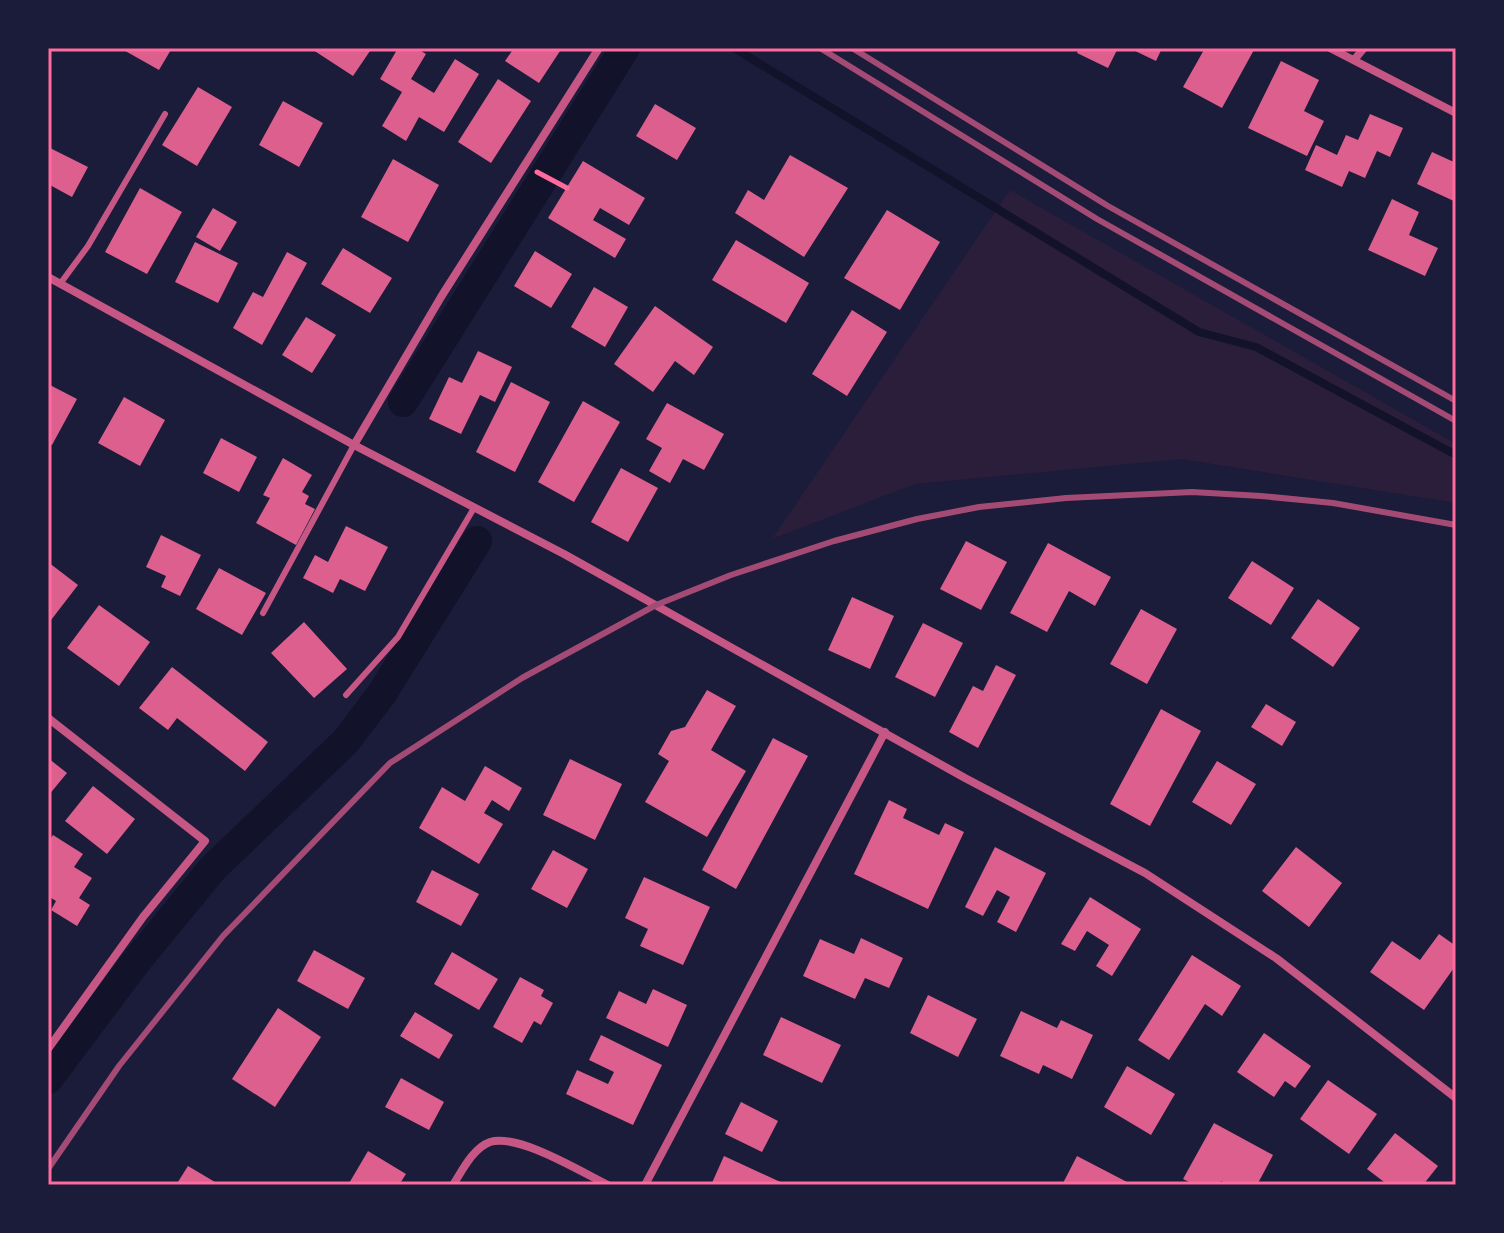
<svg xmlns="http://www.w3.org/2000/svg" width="1504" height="1233" font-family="'Archivo Narrow',sans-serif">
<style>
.green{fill:#2a1e3b}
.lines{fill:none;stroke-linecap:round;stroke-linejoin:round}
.stream{stroke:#12122b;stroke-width:8}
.canal{stroke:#12122b;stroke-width:30}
.building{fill:#dd5f8e}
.path{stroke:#ff6b9d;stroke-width:5}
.service{stroke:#c65784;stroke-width:6}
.minor{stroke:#c65784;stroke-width:8}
.rail{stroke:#a44b75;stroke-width:6}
.neatline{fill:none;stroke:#ff6b9d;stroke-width:3}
</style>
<rect width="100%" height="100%" fill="#1b1b3a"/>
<path class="green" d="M1010 190 1456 444V503L1182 459 915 484 772 539Z"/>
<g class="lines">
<path class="stream" d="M734 48 1199 332 1256 347 1456 455"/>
<path class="canal" d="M403 402 625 48
M48 1079 135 963 213 868 345 742 381 695 477 541"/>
</g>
<path class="building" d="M120 48H172L159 70Z
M310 48H372L353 76Z
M398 48H416L426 54 411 79 434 93 455 59 479 74 444 132 419 117 406 141 382 126 402 92 380 79Z
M514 48H562L539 83 505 61Z
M1079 48H1118L1108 68 1077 53Z
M1129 48H1162L1156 61Z
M1205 48H1255L1222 108 1183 87Z
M1281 61 1319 80 1304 111 1324 121 1307 156 1248 128Z
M498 79 531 101 491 163 458 142Z
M198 87 232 107 197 166 162 145Z
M283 101 323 123 299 167 259 145Z
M655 104 696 128 677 160 636 136Z
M1370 114 1403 128 1390 157 1377 151 1365 178 1349 171 1342 187 1305 170 1316 145 1337 155 1346 135 1358 140Z
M48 147 88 167 72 197 48 184Z
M1432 152 1456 163V202L1417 184Z
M790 155 848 188 804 257 735 213 748 190 764 200Z
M393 159 439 185 408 242 361 217Z
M583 161 645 198 629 225 600 208 593 220 626 239 615 258 548 218Z
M140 188 182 212 147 274 105 252Z
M1392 199 1419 212 1409 235 1438 248 1425 276 1368 250Z
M213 208 237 222 220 251 196 237Z
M887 210 940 242 900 310 844 278Z
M736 240 809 283 786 323 712 280Z
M195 242 238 263 218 303 175 282Z
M343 248 392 278 370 313 321 284Z
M535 251 572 274 551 308 514 286Z
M287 252 307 263 262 345 233 328 253 292 263 297Z
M594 287 628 307 605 347 571 327Z
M655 306 713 347 694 375 675 361 653 392 614 364Z
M852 310 887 332 847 396 812 374Z
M306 317 336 335 312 373 282 355Z
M478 351 512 367 495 402 480 395 461 434 429 419 449 377 462 383Z
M511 382 550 402 515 472 476 452Z
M48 384 77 399 52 445 48 443Z
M124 397 165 420 140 466 98 443Z
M583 401 620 422 574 502 538 482Z
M667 403 724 434 704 470 683 459 670 483 649 471 662 448 646 439Z
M221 438 257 457 239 492 203 473Z
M283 458 312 475 302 492 309 496 305 504 315 509 296 545 256 523 270 498 263 495Z
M621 468 658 488 628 542 591 522Z
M346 526 388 547 365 591 340 579 333 593 303 578 315 555 328 562Z
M161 535 201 555 180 596 161 587 166 576 146 567Z
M966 541 1007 562 981 610 940 589Z
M1048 543 1111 577 1095 606 1069 591 1047 632 1010 613Z
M1252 561 1294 588 1271 625 1228 598Z
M48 562 78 585 48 624Z
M219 568 266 593 242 635 196 609Z
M852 597 894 616 870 669 828 650Z
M1318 599 1360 628 1333 667 1291 638Z
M99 605 150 642 119 686 67 648Z
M1141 609 1177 629 1147 684 1110 664Z
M304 622 347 669 314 698 271 653Z
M923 623 963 643 935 697 895 677Z
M996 665 1016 675 978 748 949 732 973 686 983 691Z
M172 667 268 742 245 771 177 718 168 730 139 708Z
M707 690 736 706 711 750 746 771 707 837 645 802 669 761 658 754 671 731 685 727Z
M1266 704 1296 722 1282 746 1251 727Z
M1161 709 1201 731 1150 826 1110 804Z
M773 738 808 756 736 889 702 870Z
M48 758 67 773 48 796Z
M570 759 622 784 595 840 543 815Z
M1217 761 1256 784 1231 825 1192 802Z
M485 766 522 788 509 811 492 800 484 813 503 824 479 864 419 828 442 787 465 801Z
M93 786 135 819 107 854 65 821Z
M889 800 907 809 903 818 939 835 945 823 964 832 928 909 854 874Z
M53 835 83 854 74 867 92 878 79 898 90 905 77 926 51 910 56 901 48 896V842Z
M995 847 1046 873 1016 932 997 922 1010 897 997 890 983 916 965 907Z
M1296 847 1342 883 1309 927 1262 891Z
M553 850 588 869 567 908 531 889Z
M432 870 479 894 461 926 416 902Z
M644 877 710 907 683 965 640 946 648 929 625 918Z
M1090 897 1141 929 1112 976 1096 966 1109 945 1087 931 1075 951 1061 944Z
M1439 934 1456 946V965L1424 1010 1370 972 1392 941 1420 960Z
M861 938 903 958 889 988 865 978 855 999 803 976 820 939 854 954Z
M314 950 365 978 348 1009 297 981Z
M452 952 498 979 479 1010 434 984Z
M1192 955 1241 986 1222 1016 1205 1004 1169 1060 1138 1040Z
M520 977 544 990 541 996 553 1003 541 1025 534 1021 522 1043 493 1027Z
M653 989 687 1005 668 1047 606 1018 619 991 646 1004Z
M928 995 977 1019 958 1057 910 1033Z
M278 1008 321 1037 275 1107 232 1079Z
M1021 1011 1057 1028 1061 1020 1093 1035 1072 1079 1043 1065 1039 1074 1000 1056Z
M415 1012 453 1035 439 1059 400 1036Z
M781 1017 841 1045 822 1083 763 1055Z
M1264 1033 1311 1066 1295 1088 1285 1081 1274 1097 1237 1072Z
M601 1035 662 1065 633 1125 566 1094 577 1070 608 1084 614 1072 589 1060Z
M1127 1066 1175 1094 1151 1135 1104 1107Z
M401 1078 444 1102 429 1130 385 1107Z
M1328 1080 1377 1114 1349 1154 1300 1119Z
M741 1102 778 1121 762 1152 725 1134Z
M1214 1123 1273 1155 1257 1185H1229L1221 1181 1219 1185H1195L1183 1179Z
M1395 1133 1438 1166 1423 1185H1388L1367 1169Z
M368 1151 406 1174 399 1185H348Z
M724 1156 787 1185H711Z
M1077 1156 1127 1182 1126 1185H1062Z
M188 1166 220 1185H176Z"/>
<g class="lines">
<path class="path" d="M537 172 567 188"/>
<path class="service" d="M60 284 88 246 165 114
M263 613 354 445
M346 695 398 637 474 508"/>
<path class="minor" d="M1330 48 1456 113
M1354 60 1364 48
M48 277 354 445 564 554 965 778 1145 873 1276 958 1456 1098
M354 445 441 297 599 48
M48 718 205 841 143 917 48 1049
M453 1185C462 1171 473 1148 490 1142 518 1133 581 1172 608 1185
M645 1185 885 732"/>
<path class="rail" d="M820 48 1097 219 1456 421
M852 48 1108 206 1456 401
M48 1169 119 1066 223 936 390 763 522 678 656 605 731 575 834 541 917 519 979 507 1066 498 1192 492 1261 496 1333 503 1456 525"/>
</g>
<rect width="1504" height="1233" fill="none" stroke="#1b1b3a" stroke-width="100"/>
<rect x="50" y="50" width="1404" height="1133" class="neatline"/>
</svg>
